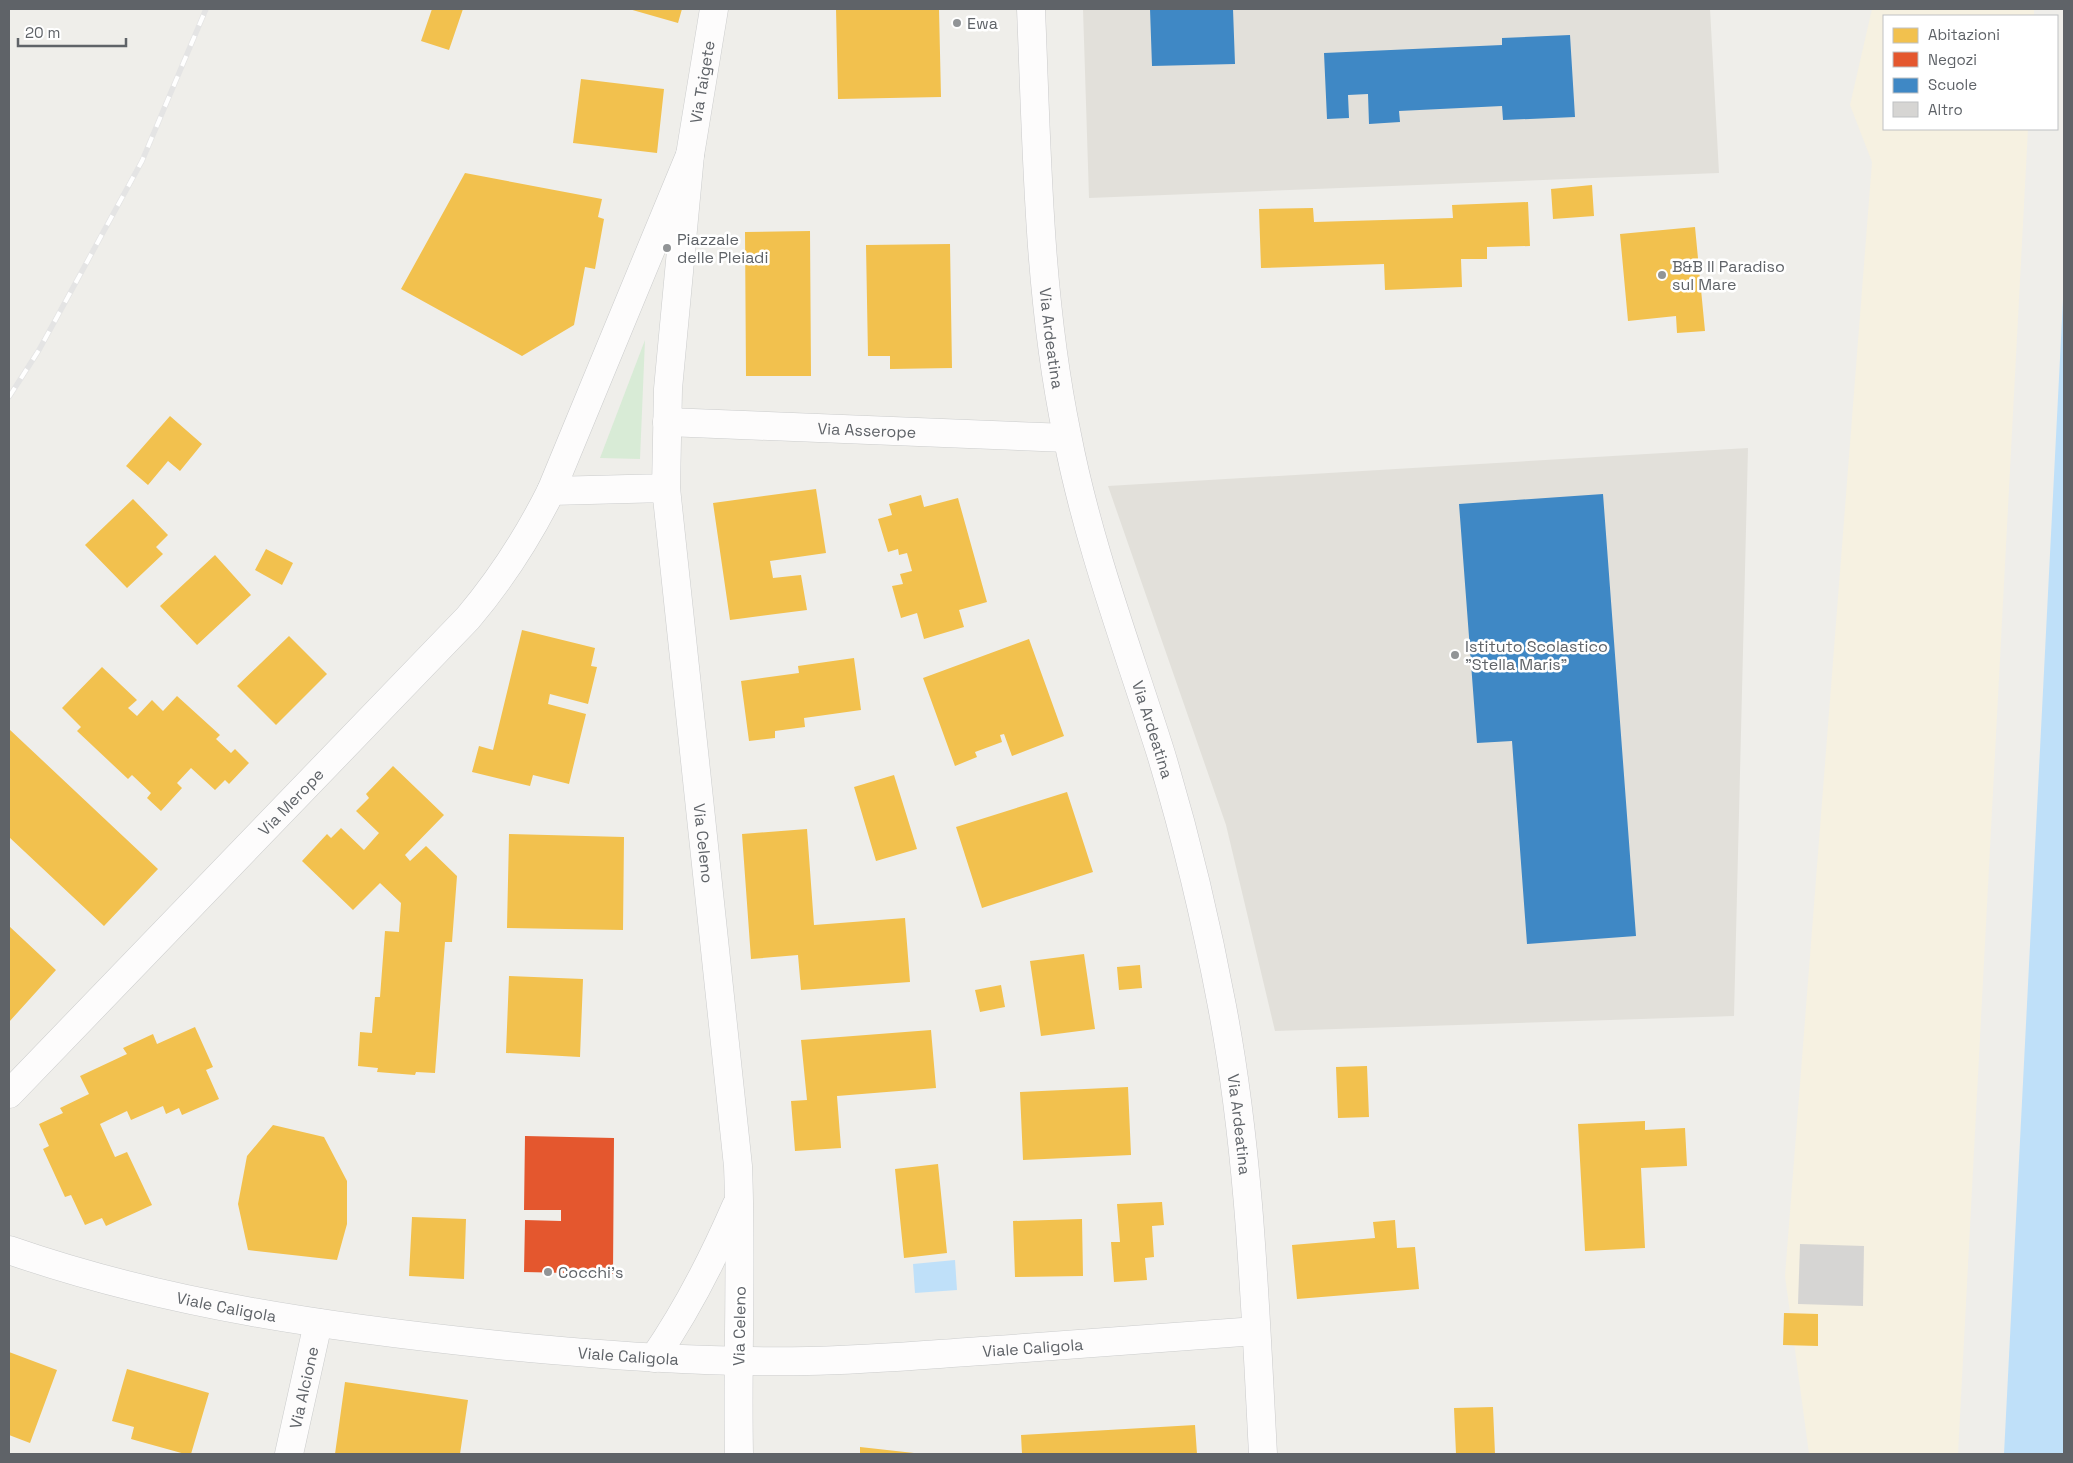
<svg xmlns="http://www.w3.org/2000/svg" width="2073" height="1463" font-family="'Space Grotesk',sans-serif">
<style>
.education{fill:#e2e0da}
.green{fill:#d8ebd6}
.sand{fill:#f6f1e1}
.water{fill:#bfe0f9}
.homes{fill:#f2c14e}
.shops{fill:#e4572e}
.schools{fill:#3f88c5}
.building{fill:#d6d5d3}
.lines{fill:none;stroke-linecap:round;stroke-linejoin:round}
.street-casing{stroke:#cbcccc;stroke-width:29}
.secondary-casing{stroke:#cacacb;stroke-width:29}
.street{stroke:#fdfcfc;stroke-width:28}
.secondary{stroke:#fdfcfc;stroke-width:28}
.rail-casing{stroke:#e4e4e4;stroke-width:5.5}
.rail{stroke:#fff;stroke-width:4;stroke-dasharray:11;stroke-linecap:butt}
.poi-dot{fill:#919496;stroke:#fff;stroke-width:2}
.labels{text-anchor:middle;stroke-width:5;stroke-linejoin:round;paint-order:stroke}
.poi-label{font-size:16px;fill:#5f6368;stroke:#fff;text-anchor:start}
.street-label{font-size:16px;fill:#5f6368;stroke:#fff}
</style>
<rect width="100%" height="100%" fill="#efeeea"/>
<path class="education" d="M1083 9H1710L1719 173 1089 198Z
M1748 448 1734 1016 1275 1031 1226 825 1108 486Z"/>
<path class="green" d="M645 340 640 459 600 458Z"/>
<path class="sand" d="M1872 9H2034V16H1884V129H2028L1958 1454H1809L1785 1276 1872 162 1850 105Z"/>
<path class="water" d="M2064 280V1454H2004Z
M955 1260 957 1290 915 1293 913 1264Z"/>
<path class="homes" d="M432 9H463L449 50 421 41Z
M629 9H682L678 23Z
M836 9H939L941 97 838 99Z
M581 79 664 89 657 153 573 143Z
M465 173 602 199 598 217 604 219 595 269 585 267 574 325 522 356 401 289Z
M1592 185 1594 216 1553 219 1551 189Z
M1528 202 1530 246 1487 247V259H1461L1462 287 1385 290 1384 264 1261 268 1259 209 1313 208 1314 222 1453 218 1452 205Z
M1695 227 1705 331 1677 333 1676 316 1628 321 1620 234Z
M810 231 811 376H746L745 232Z
M950 244 952 368 890 369V356H868L866 245Z
M170 416 202 444 180 471 168 461 148 485 126 466Z
M816 489 826 553 770 561 773 578 801 575 807 610 730 620 713 503Z
M921 495 924 507 958 498 987 602 959 610 964 627 924 639 917 613 901 618 892 586 903 584 900 574 912 571 907 553 899 555 898 549 888 552 878 519 892 515 889 504Z
M133 499 168 535 156 547 163 554 127 588 85 545Z
M266 549 293 563 282 585 255 570Z
M215 555 251 595 197 645 160 606Z
M522 630 595 648 591 666 597 667 588 704 550 694 548 704 586 714 569 784 533 775 530 786 472 772 479 746 493 750Z
M289 636 327 674 276 725 237 686Z
M1029 639 1064 736 1012 756 1004 734 1000 735 1002 742 975 752 977 757 955 766 923 678Z
M854 658 861 710 804 718 805 727 775 731V738L749 741 741 681 799 673 798 666Z
M102 667 137 700 128 708 137 716 152 700 163 711 177 696 220 735 216 739 231 753 235 749 249 763 229 784 225 780 215 790 191 768 177 783 182 788 161 811 147 798 151 793 132 775 128 779 77 731 81 727 62 708Z
M9 729 158 869 104 926 9 837Z
M393 766 444 815 405 855 410 861 426 846 457 876 452 942H445L435 1073 416 1072 415 1075 377 1072 378 1068 358 1066 360 1032 372 1033 375 997H380L385 931 399 932 401 903 380 883 353 910 302 861 327 834 331 838 341 828 364 850 379 833 356 811 369 798 366 794Z
M894 775 917 849 876 861 854 787Z
M1067 792 1093 872 982 908 956 827Z
M807 829 814 925 905 918 910 982 801 990 798 955 751 959 742 834Z
M509 834 624 837 623 930 507 928Z
M9 926 56 970 9 1022Z
M1084 954 1095 1029 1041 1036 1030 961Z
M1140 965 1142 988 1119 990 1117 967Z
M509 976 583 979 580 1057 506 1053Z
M1001 985 1005 1007 980 1012 975 990Z
M195 1027 213 1067 206 1070 219 1099 182 1115 179 1108 166 1114 163 1106 131 1120 127 1111 100 1124 115 1157 127 1152 152 1205 106 1226 102 1218 85 1225 71 1195 65 1197 43 1149 49 1146 39 1124 63 1113 60 1108 89 1094 80 1076 127 1054 123 1048 153 1034 157 1044Z
M931 1030 936 1088 837 1096 841 1148 795 1151 791 1101 807 1100 801 1040Z
M1367 1066 1369 1117 1338 1118 1336 1067Z
M1128 1087 1131 1155 1023 1160 1020 1092Z
M1645 1121V1130L1685 1128 1687 1166 1641 1168 1645 1248 1585 1251 1578 1124Z
M273 1125 324 1137 347 1181V1224L337 1260 248 1250 238 1204 247 1156Z
M938 1164 947 1253 904 1258 895 1169Z
M1162 1202 1164 1225 1152 1226 1154 1257 1145 1258 1147 1280 1114 1282 1111 1242H1120L1117 1204Z
M412 1217 466 1219 464 1279 409 1276Z
M1082 1219 1083 1276 1015 1277 1013 1221Z
M1395 1220 1397 1248 1415 1247 1419 1289 1297 1299 1292 1245 1375 1238 1373 1222Z
M1784 1313 1818 1314V1346L1783 1345Z
M9 1352 57 1370 30 1443 9 1435Z
M127 1369 209 1393 191 1454H185L131 1439 134 1427 112 1421Z
M345 1382 468 1400 460 1454H335Z
M1493 1407 1495 1454H1456L1454 1408Z
M1195 1425 1197 1454H1022L1021 1435Z
M860 1447 914 1453V1454H860Z"/>
<path class="shops" d="M525 1136 614 1138 613 1274 524 1272 525 1220 561 1221V1210H524Z"/>
<path class="schools" d="M1150 9H1233L1235 64 1152 66Z
M1570 35 1575 117 1503 120 1502 106 1399 111 1400 122 1369 124 1368 94 1348 95 1349 118 1327 119 1324 53 1502 45V38Z
M1603 494 1636 936 1527 944 1512 741 1477 743 1459 504Z"/>
<path class="building" d="M1800 1244 1864 1246 1863 1306 1798 1304Z"/>
<g class="lines">
<g class="street-casing">
<g id="street">
<path id="s1" d="M690 155 714 9"/>
<path id="s2" d="M667 422 1067 438"/>
<path id="s3" d="M666 488 551 491 690 155 668 389 666 488 738 1166C742 1262 737 1358 739 1454"/>
<path id="s4" d="M9 1094 468 618C501 579 528 537 551 491"/>
<path id="s5" d="M9 1250C167 1305 333 1328 498 1345 601 1355 705 1363 808 1361 871 1360 934 1354 997 1350 1084 1344 1170 1337 1256 1331"/>
<path d="M654 1358C687 1310 713 1259 736 1206"/>
<path id="s6" d="M289 1454 318 1323"/>
</g>
</g>
<g class="secondary-casing">
<g id="secondary">
<path id="s7" d="M1031 9C1037 152 1038 295 1067 435 1088 544 1128 649 1161 754 1186 837 1206 921 1222 1006 1250 1153 1255 1305 1263 1454"/>
</g>
</g>
<use href="#street" class="street"/>
<use href="#secondary" class="secondary"/>
<g class="rail-casing">
<path id="rail" d="M9 397 39 350 142 161 206 9"/>
</g>
<use href="#rail" class="rail"/>
</g>
<g class="poi-dot">
<circle cx="957" cy="23" r="5"/>
<circle cx="667" cy="248" r="5"/>
<circle cx="1662" cy="275" r="5"/>
<circle cx="1455" cy="655" r="5"/>
<circle cx="548" cy="1272" r="5"/>
</g>
<g class="labels">
<g class="poi-label">
<text x="967" y="29">Ewa</text>
<text x="677" y="245">Piazzale<tspan x="677" dy="18">delle Pleiadi</tspan></text>
<text x="1672" y="272">B&amp;B Il Paradiso<tspan x="1672" dy="18">sul Mare</tspan></text>
<text x="1465" y="652">Istituto Scolastico<tspan x="1465" dy="18">"Stella Maris"</tspan></text>
<text x="558" y="1278">Cocchi’s</text>
</g>
<g class="street-label">
<text dy="6" stroke="none"><textPath href="#s1" startOffset="74">Via Taigete</textPath></text>
<text dy="6" stroke="none"><textPath href="#s7" startOffset="330">Via Ardeatina</textPath></text>
<text dy="6" stroke="none"><textPath href="#s2" startOffset="200">Via Asserope</textPath></text>
<text dy="6" stroke="none"><textPath href="#s7" startOffset="735">Via Ardeatina</textPath></text>
<text dy="6" stroke="none"><textPath href="#s4" startOffset="406">Via Merope</textPath></text>
<text dy="6" stroke="none"><textPath href="#s3" startOffset="1170">Via Celeno</textPath></text>
<text dy="6" stroke="none"><textPath href="#s7" startOffset="1140">Via Ardeatina</textPath></text>
<text dy="6" stroke="none"><textPath href="#s5" startOffset="225">Viale Caligola</textPath></text>
<text transform="translate(739 1326) rotate(-89)" y="6">Via Celeno</text>
<text dy="6" stroke="none"><textPath href="#s5" startOffset="1035">Viale Caligola</textPath></text>
<text dy="6" stroke="none"><textPath href="#s5" startOffset="630">Viale Caligola</textPath></text>
<text dy="6" stroke="none"><textPath href="#s6" startOffset="68">Via Alcione</textPath></text>
</g>
</g>
<rect width="2073" height="1463" fill="none" stroke="#5f6368" stroke-width="20"/>
<rect x="1883" y="15" width="175" height="115" fill="#ffffff" stroke="#bfc1c3"/>
<rect x="1893" y="28" width="25" height="15" fill="#f2c14e" stroke="#bfc1c3"/>
<text x="1928" y="40" font-size="15" fill="#5f6368">Abitazioni</text>
<rect x="1893" y="52" width="25" height="15" fill="#e4572e" stroke="#bfc1c3"/>
<text x="1928" y="65" font-size="15" fill="#5f6368">Negozi</text>
<rect x="1893" y="78" width="25" height="15" fill="#3f88c5" stroke="#bfc1c3"/>
<text x="1928" y="90" font-size="15" fill="#5f6368">Scuole</text>
<rect x="1893" y="102" width="25" height="15" fill="#d6d5d3" stroke="#bfc1c3"/>
<text x="1928" y="115" font-size="15" fill="#5f6368">Altro</text>
<path d="M18 38v8h108v-8" fill="none" stroke="#5f6368" stroke-width="2.5"/>
<text x="25" y="38" font-size="15" fill="#5f6368" stroke="#ffffff" stroke-width="4" paint-order="stroke">20 m</text>
</svg>
